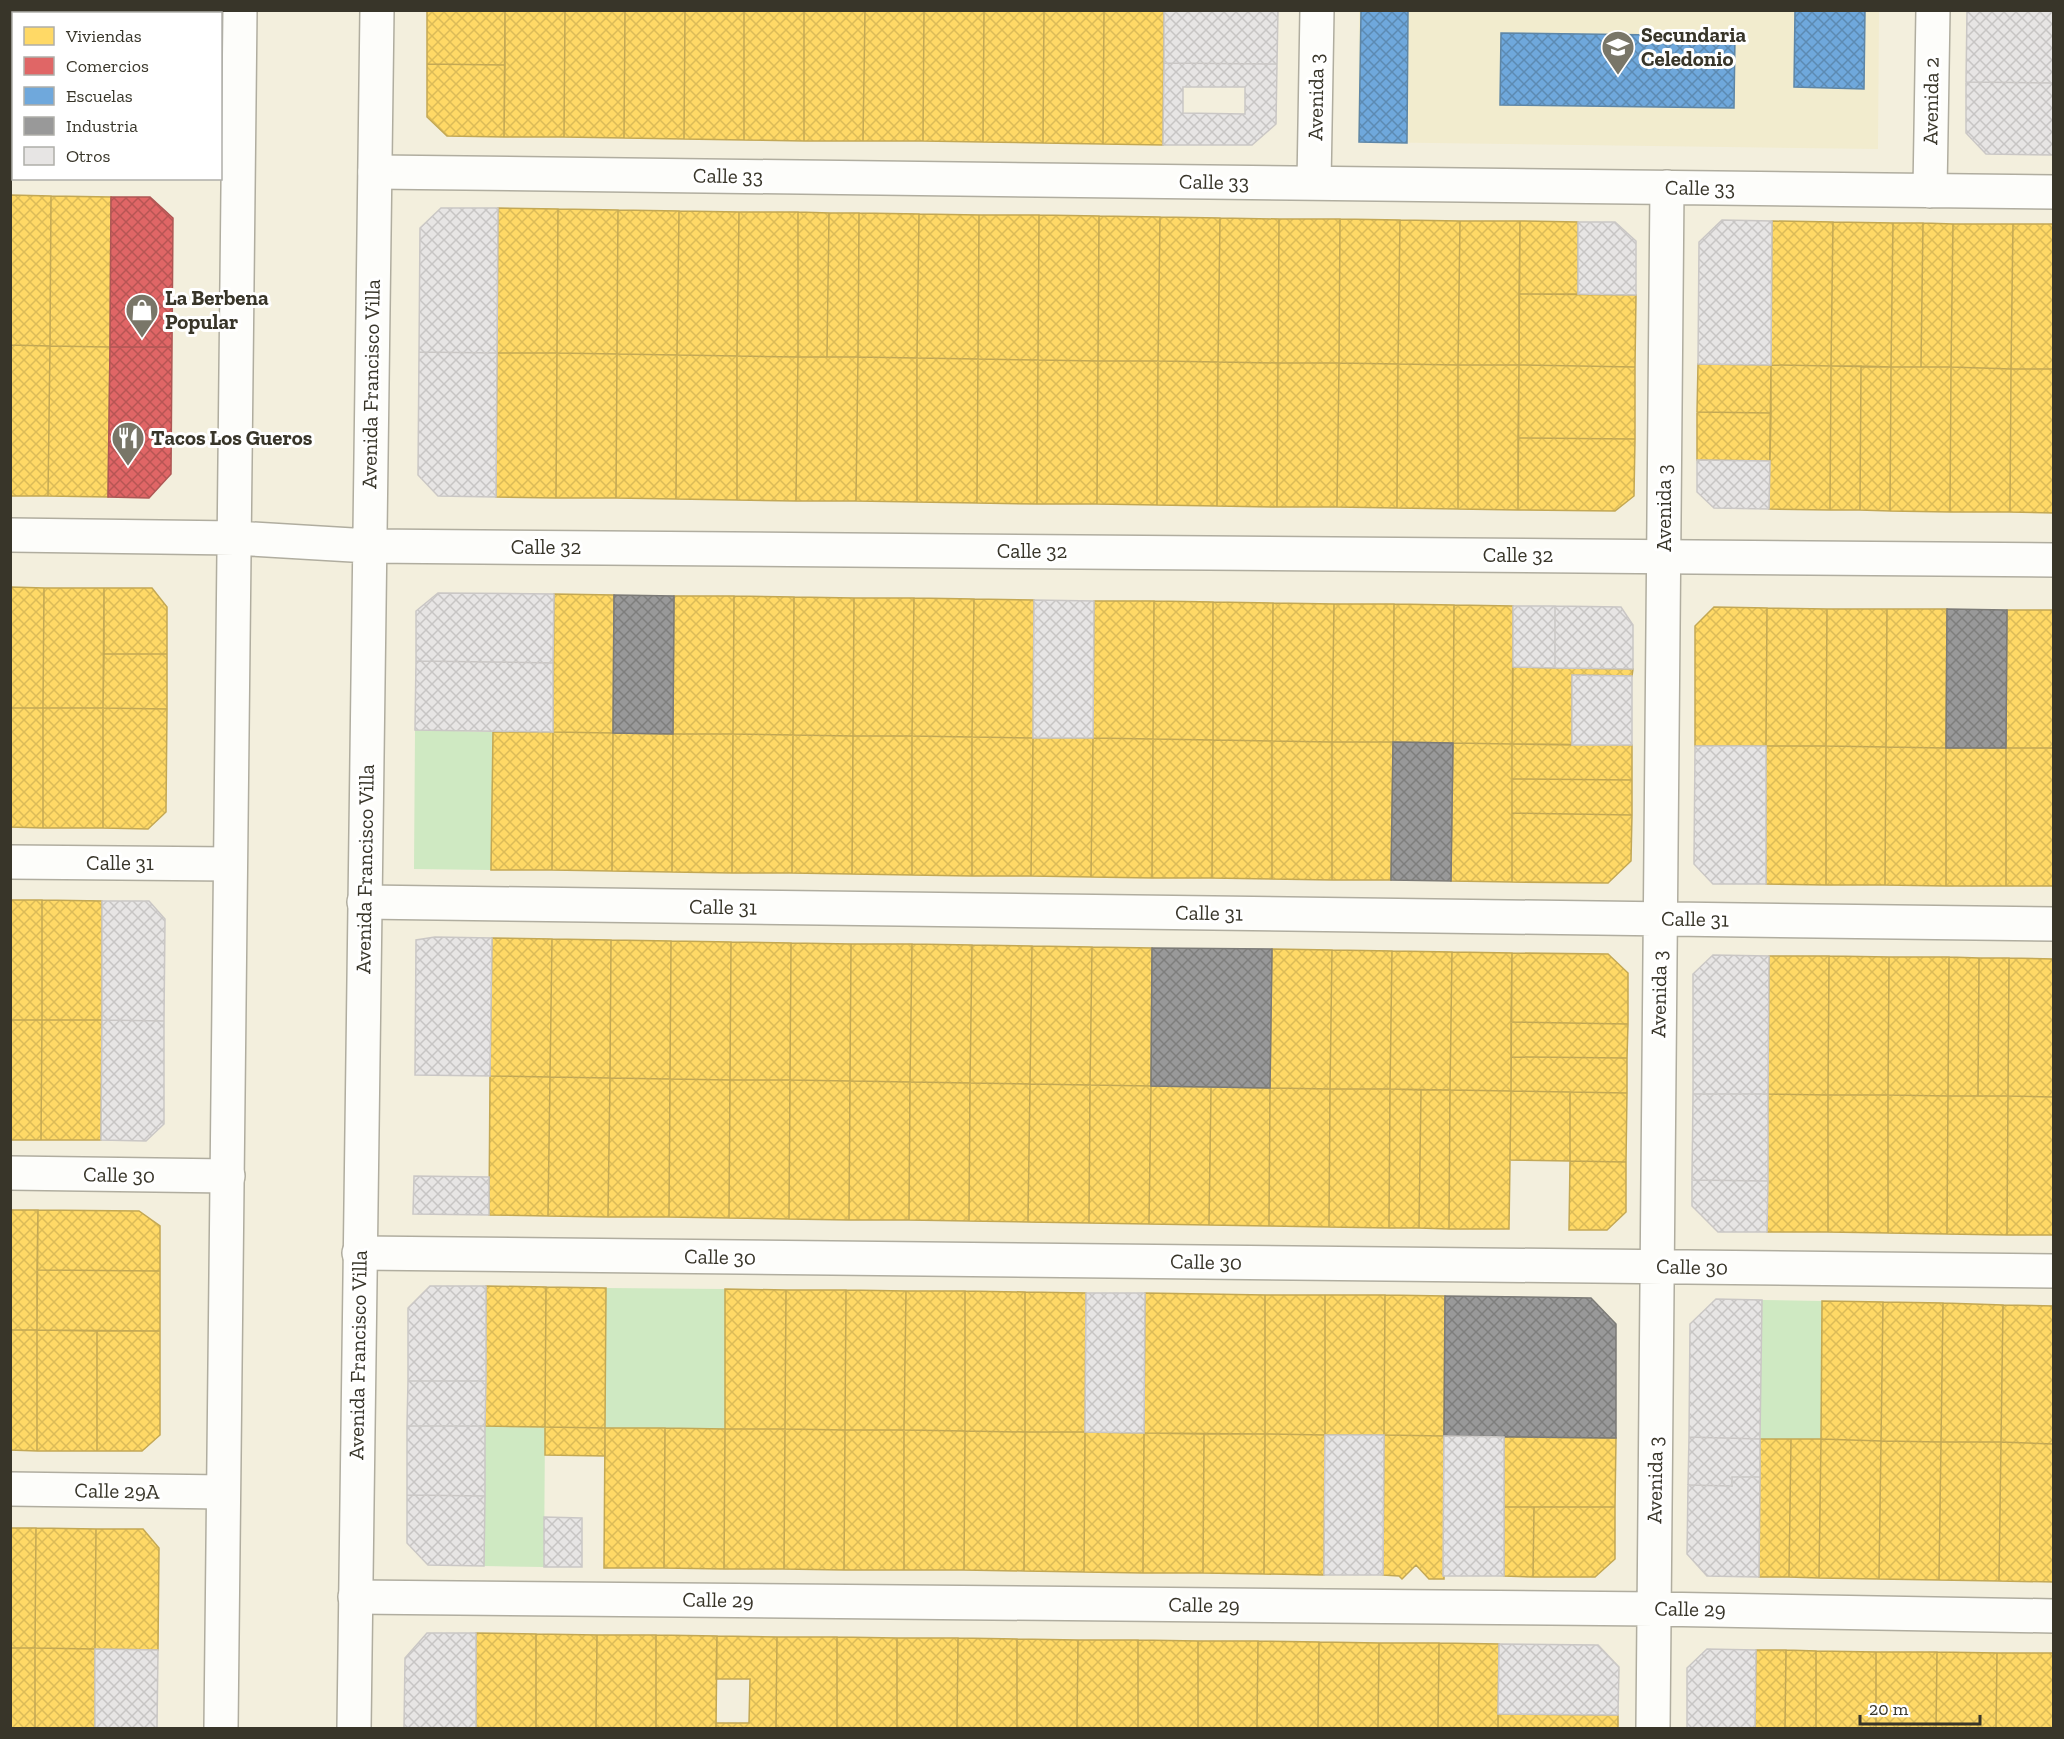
<svg xmlns="http://www.w3.org/2000/svg" width="2064" height="1739" font-family="'Zilla Slab',serif">
<style>
.built{fill:#f2ecce}
.green{fill:#cfe9c2}
.homes{fill:url(#homes-cross-hatch);stroke:#c3a854;stroke-width:1.5}
.shops{fill:url(#shops-cross-hatch);stroke:#ae5754;stroke-width:1.5}
.schools{fill:url(#schools-cross-hatch);stroke:#5e86a6;stroke-width:1.5}
.industry{fill:url(#industry-cross-hatch);stroke:#7c7b77;stroke-width:1.5}
.building{fill:url(#building-cross-hatch);stroke:#cac7c5;stroke-width:1.5;fill-rule:evenodd}
.lines{fill:none;stroke-linecap:round;stroke-linejoin:round}
.street-casing{stroke:#b0ad9f;stroke-width:36}
.secondary-casing{stroke:#b0ad9f;stroke-width:36}
.street{stroke:#fdfdfa;stroke-width:33}
.secondary{stroke:#fdfdfa;stroke-width:33}
.labels{text-anchor:middle;stroke-width:6;stroke-linejoin:round;paint-order:stroke}
.poi-label{font-size:21px;font-weight:bold;fill:#383529;stroke:#fff;text-anchor:start}
.street-label{font-size:21px;fill:#383529;stroke:#fff}
</style>
<defs>
<pattern id="homes-cross-hatch" width="8" height="8" patternUnits="userSpaceOnUse" patternTransform="scale(1.5)"><rect width="8" height="8" fill="#ffd966"/><path d="M0 0l8 8M0 8l8-8" fill="none" stroke="#dbbb58"/></pattern>
<pattern id="shops-cross-hatch" width="8" height="8" patternUnits="userSpaceOnUse" patternTransform="scale(1.5)"><rect width="8" height="8" fill="#e06666"/><path d="M0 0l8 8M0 8l8-8" fill="none" stroke="#b75554"/></pattern>
<pattern id="schools-cross-hatch" width="8" height="8" patternUnits="userSpaceOnUse" patternTransform="scale(1.5)"><rect width="8" height="8" fill="#6fa8dc"/><path d="M0 0l8 8M0 8l8-8" fill="none" stroke="#5c8ab2"/></pattern>
<pattern id="industry-cross-hatch" width="8" height="8" patternUnits="userSpaceOnUse" patternTransform="scale(1.5)"><rect width="8" height="8" fill="#999"/><path d="M0 0l8 8M0 8l8-8" fill="none" stroke="#7e7e7d"/></pattern>
<pattern id="building-cross-hatch" width="8" height="8" patternUnits="userSpaceOnUse" patternTransform="scale(1.5)"><rect width="8" height="8" fill="#e7e5e4"/><path d="M0 0l8 8M0 8l8-8" fill="none" stroke="#c7c5c4"/></pattern>
</defs>
<rect width="100%" height="100%" fill="#f3efdd"/>
<path class="built" d="M1359 11H1879L1878 149 1358 142Z"/>
<path class="green" d="M415 730 493 732 491 870 414 869Z
M606 1288 725 1289V1429L605 1428Z
M1762 1300 1822 1301 1821 1439H1760Z
M485 1426 545 1427 544 1567 484 1566Z"/>
<path class="homes" d="M10 10H53V14H14V130H10Z
M53 10H113V14H53Z
M113 10H176V14H113Z
M427 10H505V65L427 64Z
M505 10H565L564 137H504Z
M565 10H625L624 138 564 137Z
M625 10H685L684 139 624 138Z
M685 10H744V140L684 139Z
M744 10H804V141L744 140Z
M804 10H865L863 141H804Z
M865 10H924L923 141H863Z
M924 10H984L983 142 923 141Z
M984 10H1044L1043 143 983 142Z
M1044 10H1104L1103 144 1043 143Z
M1104 10H1164L1163 145 1103 144Z
M427 64 505 65 504 137 447 136 427 117Z
M10 195 51 196 50 346 10 345Z
M51 196 111 197 110 347 50 346Z
M498 208 558 209 557 353H497Z
M558 209 618 210 617 354 557 353Z
M618 210 679 211 677 355 617 354Z
M679 211 739 212 737 356 677 355Z
M739 212H798V357L737 356Z
M798 212 829 213 827 357H798Z
M829 213H859L858 357H827Z
M859 213 919 214 917 358 858 357Z
M919 214 979 215 978 359 917 358Z
M979 215H1039L1038 360 978 359Z
M1039 215 1099 216 1098 361 1038 360Z
M1099 216 1160 217 1158 361H1098Z
M1160 217 1220 218 1218 362 1158 361Z
M1220 218 1279 219 1278 363 1218 362Z
M1279 219H1340L1339 363H1278Z
M1340 219 1400 220 1398 364 1339 363Z
M1400 220 1460 221 1458 365 1398 364Z
M1460 221H1520L1519 365H1458Z
M1520 221 1578 222V294H1519Z
M1772 221 1833 222 1831 366 1771 365Z
M1833 222 1893 223 1891 367 1831 366Z
M1893 223H1923L1921 367H1891Z
M1923 223 1953 224 1951 367H1921Z
M1953 224H2013L2011 369 1951 367Z
M2013 224H2054V369H2011Z
M1519 294 1636 295 1635 367 1519 365Z
M10 345 50 346 48 496H10Z
M50 346 110 347 108 497 48 496Z
M497 353H557L556 498 496 497Z
M557 353 617 354 616 498H556Z
M617 354 677 355 676 499 616 498Z
M677 355 737 356V500L676 499Z
M737 356 798 357 796 501 737 500Z
M798 357H858L856 501H796Z
M858 357 917 358V502L856 501Z
M917 358 978 359 977 503 917 502Z
M978 359 1038 360 1037 504 977 503Z
M1038 360 1098 361 1097 504H1037Z
M1098 361H1158L1157 505 1097 504Z
M1158 361 1218 362 1217 506 1157 505Z
M1218 362 1278 363 1277 507 1217 506Z
M1278 363H1339L1337 507H1277Z
M1339 363 1398 364 1397 508 1337 507Z
M1398 364 1458 365V509L1397 508Z
M1698 364 1771 365V413L1697 412Z
M1458 365H1519L1518 510 1458 509Z
M1519 365 1635 367V439L1518 438Z
M1771 365 1831 366 1830 510 1769 509Z
M1831 366H1861L1860 510H1830Z
M1861 366 1891 367 1890 511 1860 510Z
M1891 367H1951L1950 512 1890 511Z
M1951 367 2011 369 2010 512H1950Z
M2011 369H2054V513L2010 512Z
M1697 412 1771 413 1770 461 1697 460Z
M1518 438 1635 439 1634 496 1615 511 1518 510Z
M10 587 44 588 43 708H10Z
M44 588H104L103 708H43Z
M104 588H152L167 607V654H104Z
M554 594 614 595 613 733 553 732Z
M674 596H734L733 734H673Z
M734 596 794 597 793 735 733 734Z
M794 597 854 598 853 736 793 735Z
M854 598H914L912 736H853Z
M914 598 974 599 972 737 912 736Z
M974 599 1034 600 1033 738 972 737Z
M1094 601H1154L1153 739 1093 738Z
M1154 601 1213 602V740L1153 739Z
M1213 602 1273 603 1272 741 1213 740Z
M1273 603 1334 604 1332 742 1272 741Z
M1334 604H1394L1393 742H1332Z
M1394 604 1454 605 1453 743 1393 742Z
M1454 605 1513 606 1512 744 1453 743Z
M1714 607 1767 608 1766 746H1695V626Z
M1767 608 1827 609 1826 746H1766Z
M1827 609H1887L1886 747 1826 746Z
M1887 609H1947L1946 748 1886 747Z
M2007 610H2054V748H2006Z
M104 654H167V709L103 708Z
M1513 667 1555 668 1633 669 1632 676 1572 675V745L1512 744Z
M10 708H43V828L10 827Z
M43 708H103V828H43Z
M103 708 167 709 166 812 148 829 103 828Z
M493 732H553L552 870H491Z
M553 732 613 733 612 871 552 870Z
M613 733 673 734 672 872 612 871Z
M673 734H733L732 873 672 872Z
M733 734 793 735 792 873H732Z
M793 735 853 736 852 874 792 873Z
M853 736H912V875L852 874Z
M912 736 972 737V876L912 875Z
M972 737 1033 738 1031 876H972Z
M1033 738H1093L1091 877 1031 876Z
M1093 738 1153 739 1152 878 1091 877Z
M1153 739 1213 740 1212 878H1152Z
M1213 740 1272 741V879L1212 878Z
M1272 741 1332 742V880L1272 879Z
M1332 742H1393L1391 880H1332Z
M1453 743 1512 744V882L1451 881Z
M1512 744 1632 745V780L1512 779Z
M1766 746H1826V885L1766 884Z
M1826 746 1886 747 1885 885H1826Z
M1886 747 1946 748V886L1885 885Z
M1946 748H2006V886H1946Z
M2006 748H2054V886H2006Z
M1512 779 1632 780V815L1512 813Z
M1512 813 1632 815 1631 861 1608 883 1512 882Z
M10 900H42V1020H10Z
M42 900 102 901V1020H42Z
M492 938 552 939 550 1077 490 1076Z
M552 939 611 940 610 1078 550 1077Z
M611 940 671 941 670 1079 610 1078Z
M671 941 731 942 730 1080 670 1079Z
M731 942 791 943 790 1080H730Z
M791 943 851 944 850 1081 790 1080Z
M851 944H912L910 1082 850 1081Z
M912 944 972 945 970 1083 910 1082Z
M972 945 1032 946 1030 1084 970 1083Z
M1032 946 1092 947 1090 1085 1030 1084Z
M1092 947 1152 948 1151 1086 1090 1085Z
M1272 949 1332 950 1330 1089 1270 1088Z
M1332 950 1392 951 1390 1089H1330Z
M1392 951 1452 952 1450 1090 1390 1089Z
M1452 952 1512 953 1511 1091 1450 1090Z
M1512 953 1608 954 1628 973V1024L1511 1022Z
M1769 956H1829L1828 1095 1768 1094Z
M1829 956 1889 957 1888 1095H1828Z
M1889 957H1949L1948 1096 1888 1095Z
M1949 957 1979 958 1978 1096H1948Z
M1979 958H2009L2008 1096H1978Z
M2009 958 2054 959V1097L2008 1096Z
M10 1020H42L41 1140H10Z
M42 1020H102L101 1140H41Z
M1511 1022 1628 1024 1627 1058 1511 1057Z
M1511 1057 1627 1058V1093L1511 1091Z
M490 1076 550 1077 548 1216 489 1215Z
M550 1077 610 1078 608 1217 548 1216Z
M610 1078 670 1079 669 1217H608Z
M670 1079 730 1080 729 1218 669 1217Z
M730 1080H790L789 1219 729 1218Z
M790 1080 850 1081 849 1220 789 1219Z
M850 1081 910 1082 909 1220H849Z
M910 1082 970 1083 969 1221 909 1220Z
M970 1083 1030 1084 1028 1222 969 1221Z
M1030 1084 1090 1085 1089 1223 1028 1222Z
M1090 1085 1151 1086 1149 1224 1089 1223Z
M1151 1086 1211 1087 1209 1225 1149 1224Z
M1211 1087 1270 1088 1269 1226 1209 1225Z
M1270 1088 1330 1089 1329 1227 1269 1226Z
M1330 1089H1390L1389 1228 1329 1227Z
M1390 1089 1421 1090 1419 1228H1389Z
M1421 1090H1450L1449 1229 1419 1228Z
M1450 1090 1511 1091 1509 1229H1449Z
M1511 1091 1570 1092V1161L1510 1160Z
M1570 1092 1627 1093 1626 1162 1570 1161Z
M1768 1094 1828 1095V1232H1767Z
M1828 1095H1888V1233L1828 1232Z
M1888 1095 1948 1096 1947 1234 1888 1233Z
M1948 1096H2008L2007 1235 1947 1234Z
M2008 1096 2054 1097V1235H2007Z
M1570 1161 1626 1162V1212L1607 1230H1569Z
M10 1210H38L37 1330H10Z
M38 1210 139 1211 160 1226V1271L37 1270Z
M37 1270 160 1271V1331L37 1330Z
M486 1286 546 1287 545 1427 485 1426Z
M546 1287 606 1288 605 1428 545 1427Z
M725 1289 786 1290 785 1429H725Z
M786 1290H846L845 1430 785 1429Z
M846 1290 906 1291 904 1430H845Z
M906 1291H965V1431L904 1430Z
M965 1291 1025 1292V1432L965 1431Z
M1025 1292 1086 1293 1085 1432H1025Z
M1145 1293 1265 1295V1434L1144 1433Z
M1265 1295H1325V1435L1265 1434Z
M1325 1295H1385L1384 1435H1325Z
M1385 1295 1445 1296 1444 1436 1384 1435Z
M1822 1301 1883 1302 1881 1441 1821 1439Z
M1883 1302 1943 1303 1941 1442 1881 1441Z
M1943 1303 2003 1305 2001 1442H1941Z
M2003 1305 2054 1306V1444L2001 1442Z
M10 1330H37V1451L10 1450Z
M37 1330 97 1331V1451H37Z
M97 1331H160V1435L142 1451H97Z
M545 1427 605 1428V1456L545 1455Z
M605 1428H665L664 1568H604Z
M665 1428 725 1429 724 1569 664 1568Z
M725 1429H785L784 1569H724Z
M785 1429 845 1430 844 1570 784 1569Z
M845 1430H904V1570H844Z
M904 1430 965 1431 964 1570H904Z
M965 1431 1025 1432 1024 1571 964 1570Z
M1025 1432H1085L1084 1572 1024 1571Z
M1085 1432 1144 1433 1143 1573 1084 1572Z
M1144 1433 1204 1434 1203 1573H1143Z
M1204 1434H1265L1264 1574 1203 1573Z
M1265 1434 1325 1435 1324 1575 1264 1574Z
M1384 1435 1444 1436V1579H1429L1416 1565 1402 1579 1399 1576 1383 1575Z
M1504 1437 1616 1438 1615 1507H1504Z
M1760 1439H1791L1789 1577H1759Z
M1791 1439H1821L1819 1578 1789 1577Z
M1821 1439 1881 1441 1879 1579 1819 1578Z
M1881 1441 1941 1442 1939 1580 1879 1579Z
M1941 1442H2001L1999 1581 1939 1580Z
M2001 1442 2054 1444V1582L1999 1581Z
M1504 1507H1534L1533 1577 1504 1576Z
M1534 1507H1615V1559L1595 1577H1533Z
M10 1528H36L35 1648H10Z
M36 1528 96 1529 95 1649 35 1648Z
M96 1529H143L159 1548 158 1650 95 1649Z
M476 1633 536 1634V1728H476Z
M536 1634 597 1635 596 1728H536Z
M597 1635H656V1728H596Z
M656 1635 717 1636 716 1728H656Z
M717 1636 777 1637 776 1728H716V1723H749L750 1679H716Z
M777 1637H837V1728H776Z
M837 1637 897 1638V1728H837Z
M897 1638H958L957 1728H897Z
M958 1638 1017 1639V1728H957Z
M1017 1639 1078 1640 1077 1728H1017Z
M1078 1640H1138V1728H1077Z
M1138 1640 1198 1641V1728H1138Z
M1198 1641H1258L1257 1728H1198Z
M1258 1641 1319 1642 1318 1728H1257Z
M1319 1642 1379 1643 1378 1728H1318Z
M1379 1643H1439L1438 1728H1378Z
M1439 1643 1499 1644 1498 1728H1438Z
M10 1648H35V1728H10Z
M35 1648 95 1649V1728H35Z
M1756 1650H1786L1785 1728H1755Z
M1786 1650 1816 1651V1728H1785Z
M1816 1651 1876 1652V1728H1816Z
M1876 1652H1937L1936 1728H1876Z
M1937 1652 1997 1653 1996 1728H1936Z
M1997 1653H2054V1728H1996Z
M1498 1714 1618 1715V1728H1498Z"/>
<path class="shops" d="M111 197H150L173 218 172 347H110Z
M110 347H172L171 474 149 498 108 497Z"/>
<path class="schools" d="M1361 10H1408L1407 143 1359 142Z
M1795 10H1865L1864 89 1794 87Z
M1501 33 1735 36 1734 108 1500 105Z"/>
<path class="industry" d="M614 595 674 596 673 734 613 733Z
M1947 609 2007 610 2006 748H1946Z
M1393 742 1453 743 1451 881 1391 880Z
M1152 948 1272 949 1270 1088 1151 1086Z
M1445 1296 1591 1298 1616 1324V1438L1444 1436Z"/>
<path class="building" d="M1164 10H1278L1277 64 1164 63Z
M1967 10 2054 11V83L1966 82Z
M1164 63 1277 64 1276 124 1252 145H1163ZM1183 87H1245V114L1183 113Z
M1966 82 2054 83V155L1986 154 1966 133Z
M441 208H498L497 353 419 352 420 228Z
M1722 220 1772 221 1771 365 1698 364 1699 242Z
M1578 222H1615L1636 241V295L1578 294Z
M419 352 497 353 496 497 438 496 418 475Z
M1697 460 1770 461 1769 509 1714 508 1697 492Z
M438 593 554 594 553 663 416 661V611Z
M1034 600 1094 601 1093 738H1033Z
M1513 606H1555V668L1513 667Z
M1555 606 1621 607 1633 625V669L1555 668Z
M416 661 553 663V732L415 730Z
M1572 675 1632 676V745H1572Z
M1695 746H1766V884H1713L1694 864Z
M102 901H149L165 919 164 1021 102 1020Z
M435 937 492 938 490 1076 415 1075 416 940Z
M1713 955 1769 956 1768 1094H1693V974Z
M102 1020 164 1021V1124L146 1141 101 1140Z
M1693 1094H1768V1181L1692 1180Z
M414 1176 489 1177V1215L413 1214Z
M1692 1180 1768 1181 1767 1232H1718L1692 1206Z
M430 1286H486V1381H408V1308Z
M1086 1293H1145L1144 1433 1085 1432Z
M1716 1299 1762 1300 1760 1439 1689 1437 1690 1324Z
M408 1381H486L485 1426H407Z
M407 1426H485V1496L407 1495Z
M1325 1435H1384L1383 1575H1324Z
M1444 1436 1504 1437V1576H1443Z
M1689 1437 1760 1439V1477H1732V1486L1688 1485Z
M1732 1477H1760L1759 1577 1707 1576 1687 1554 1688 1485 1732 1486Z
M407 1495 485 1496 484 1566 428 1565 407 1543Z
M544 1517 582 1518V1567H544Z
M427 1633H476V1728H404L405 1658Z
M1499 1644 1598 1645 1619 1667 1618 1715 1498 1714Z
M95 1649 158 1650 157 1728H95Z
M1707 1649 1756 1650 1755 1728H1687V1668Z"/>
<g class="lines">
<g class="street-casing">
<path id="street" d="M10 159H14
M375 172 2054 192
M1314 183 1317 10
M1930 191 1933 10
M10 862 230 864
M364 902 2054 924
M10 1173 228 1176
M359 1253 2054 1271
M10 1489 223 1492
M355 1597 1654 1609 2054 1616
M1653 1728 1667 187"/>
</g>
<g class="secondary-casing">
<path id="secondary" d="M10 535 235 538 369 546 2054 560
M221 1728 240 10
M354 1728 377 10"/>
</g>
<use href="#street" class="street"/>
<use href="#secondary" class="secondary"/>
</g>
<defs>
<g id="school-pin" transform="scale(1.725)"><path d="M0 17L-7.5 6A9.5 9.5 0 1 1 7.5 6Z" fill="#797668" stroke="#fff"/><path d="M0-5L7-2L0 1L-7-2ZM-4 1L0 2.5L4 1V4Q0 6-4 4Z" fill="#fff"/></g>
<g id="shop-pin" transform="scale(1.725)"><path d="M0 17L-7.5 6A9.5 9.5 0 1 1 7.5 6Z" fill="#797668" stroke="#fff"/><path d="M-5-2.5h2.3a2.7 3.5 0 0 1 5.4 0H5L5.5 6h-11ZM-1.5-2.5h3a1.5 2.3 0 0 0-3 0Z" fill="#fff"/></g>
<g id="restaurant-pin" transform="scale(1.725)"><path d="M0 17L-7.5 6A9.5 9.5 0 1 1 7.5 6Z" fill="#797668" stroke="#fff"/><path d="M-5-6h1v4h1v-4h1v4h1v-4h1v5L-1.5 .5V6h-2V.5L-5-1ZM5-6V6H3V1.5H1.5Q1.5-4 5-6Z" fill="#fff"/></g>
</defs>
<g fill-rule="evenodd">
<use href="#school-pin" x="1618" y="47"/>
<use href="#shop-pin" x="142" y="310"/>
<use href="#restaurant-pin" x="128" y="438"/>
</g>
<g class="labels">
<g class="poi-label">
<text x="1641" y="42">Secundaria<tspan x="1641" dy="24">Celedonio</tspan></text>
<text x="165" y="305">La Berbena<tspan x="165" dy="24">Popular</tspan></text>
<text x="151" y="445">Tacos Los Gueros</text>
</g>
<g class="street-label">
<text transform="translate(1316 97) rotate(-89)" y="7">Avenida 3</text>
<text transform="translate(1931 101) rotate(-89)" y="7">Avenida 2</text>
<text transform="translate(728 176) rotate(1)" y="7">Calle 33</text>
<text transform="translate(1214 182) rotate(1)" y="7">Calle 33</text>
<text transform="translate(1700 188) rotate(1)" y="7">Calle 33</text>
<text transform="translate(371 384) rotate(-89)" y="7">Avenida Francisco Villa</text>
<text transform="translate(1664 508) rotate(-90)" y="7">Avenida 3</text>
<text x="546" y="554">Calle 32</text>
<text x="1032" y="558">Calle 32</text>
<text x="1518" y="562">Calle 32</text>
<text x="120" y="870">Calle 31</text>
<text transform="translate(365 869) rotate(-89)" y="7">Avenida Francisco Villa</text>
<text transform="translate(723 907) rotate(1)" y="7">Calle 31</text>
<text transform="translate(1209 913) rotate(1)" y="7">Calle 31</text>
<text transform="translate(1695 919) rotate(1)" y="7">Calle 31</text>
<text transform="translate(1659 994) rotate(-89)" y="7">Avenida 3</text>
<text transform="translate(119 1175) rotate(1)" y="7">Calle 30</text>
<text transform="translate(720 1257) rotate(1)" y="7">Calle 30</text>
<text transform="translate(1206 1262) rotate(1)" y="7">Calle 30</text>
<text transform="translate(1692 1267) rotate(1)" y="7">Calle 30</text>
<text transform="translate(358 1355) rotate(-89)" y="7">Avenida Francisco Villa</text>
<text transform="translate(1655 1480) rotate(-89)" y="7">Avenida 3</text>
<text transform="translate(117 1491) rotate(1)" y="7">Calle 29A</text>
<text transform="translate(718 1600) rotate(1)" y="7">Calle 29</text>
<text transform="translate(1204 1605) rotate(1)" y="7">Calle 29</text>
<text transform="translate(1690 1609) rotate(1)" y="7">Calle 29</text>
</g>
</g>
<rect width="2064" height="1739" fill="none" stroke="#383529" stroke-width="24"/>
<rect x="12" y="12" width="210" height="168" fill="#ffffff" stroke="#afaea9" stroke-width="1.5"/>
<rect x="24" y="27" width="30" height="18" fill="#ffd966" stroke="#afaea9" stroke-width="1.5"/>
<text x="66" y="42" font-size="18" fill="#383529">Viviendas</text>
<rect x="24" y="57" width="30" height="18" fill="#e06666" stroke="#afaea9" stroke-width="1.5"/>
<text x="66" y="72" font-size="18" fill="#383529">Comercios</text>
<rect x="24" y="87" width="30" height="18" fill="#6fa8dc" stroke="#afaea9" stroke-width="1.5"/>
<text x="66" y="102" font-size="18" fill="#383529">Escuelas</text>
<rect x="24" y="117" width="30" height="18" fill="#999999" stroke="#afaea9" stroke-width="1.5"/>
<text x="66" y="132" font-size="18" fill="#383529">Industria</text>
<rect x="24" y="147" width="30" height="18" fill="#e7e5e4" stroke="#afaea9" stroke-width="1.5"/>
<text x="66" y="162" font-size="18" fill="#383529">Otros</text>
<path d="M1860 1715v9h120v-9" fill="none" stroke="#383529" stroke-width="3"/>
<text x="1869" y="1715" font-size="18" fill="#383529" stroke="#ffffff" stroke-width="4.5" paint-order="stroke">20 m</text>
</svg>
